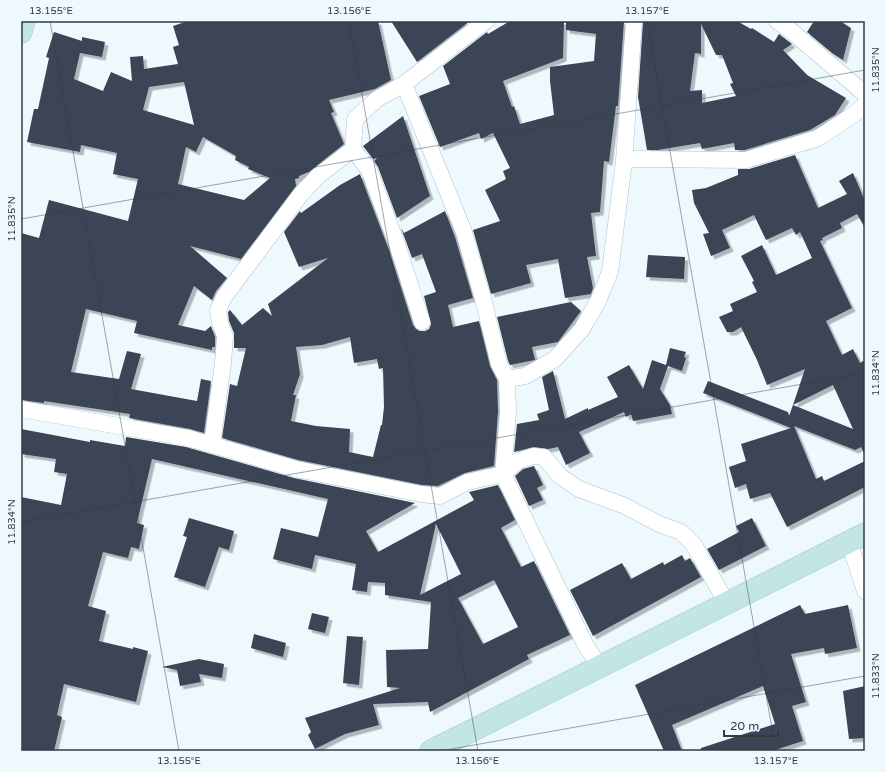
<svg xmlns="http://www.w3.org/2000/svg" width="886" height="772" font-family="'Varela Round',sans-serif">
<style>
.building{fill:#3a4556;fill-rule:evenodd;filter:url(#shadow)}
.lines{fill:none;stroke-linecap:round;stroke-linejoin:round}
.street-casing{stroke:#aac4cf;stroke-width:17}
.secondary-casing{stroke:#aac4cf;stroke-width:23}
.street{stroke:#fff;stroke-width:16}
.secondary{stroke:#c3e5e4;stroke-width:22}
.ticks{fill:none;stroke:#313c41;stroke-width:1;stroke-opacity:0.45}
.neatline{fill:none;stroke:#313c41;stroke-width:1.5}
.ticks-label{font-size:10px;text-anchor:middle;fill:#313c41}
</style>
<defs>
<filter id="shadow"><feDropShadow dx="3.5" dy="3.5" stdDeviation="0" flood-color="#0004"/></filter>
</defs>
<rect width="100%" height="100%" fill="#eef9fe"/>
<path class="building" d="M188 21H378L391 80 375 89 329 100 334 112 331 113 344 144 309 172 299 176V178L295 179 296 186 241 259 190 246 227 278 216 291 212 300 194 286 178 325 205 331 211 326 215 337V347H212V350L134 333 137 321 86 309 71 372 119 379 127 351 141 354 131 389 197 401 201 379 211 381 204 433 190 429 129 418 130 414 44 401V403L21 400V233L39 238 49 200 128 221 138 179 113 174 117 153 81 145 80 152 27 142 34 109H38L49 58 46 57 54 32 82 41V37L105 42 102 57 80 53 74 79 103 91 111 72 132 81 130 57 143 56 144 69 178 64 173 47 179 45 173 26ZM184 82 194 125 143 110 149 87ZM203 137 236 156 235 160 249 167 248 169 270 178 244 200 178 184 186 147 196 152Z
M391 21H470L417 62Z
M510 21H564L563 58 503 81 512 107 514 106 520 124 554 115 550 81V67L594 61 596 34 566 30V21H624L618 106H616L609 162 604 161 600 212 591 213 596 256 587 257 593 288 591 294 565 298 558 259 526 265 531 283 491 294 473 230 500 221 485 190 506 179 503 171 510 168 493 133 481 139 479 133 440 147 419 96 450 84 443 66 487 32 488 34Z
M643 21H737L751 29 752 28 774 42 779 34 792 44 783 50 807 75 846 98 835 115 810 130 745 150H735L734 143 702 149 700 143 658 150H647L638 97ZM701 24 716 55H722L733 83 730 84 736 96 702 103V90L690 91 695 53 701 54Z
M814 21H840L851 28 843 60 832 53 807 32Z
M403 116 430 196 397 218 378 167 374 161 377 158 373 159 363 146Z
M795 155 818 208 847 194 839 181 853 173 865 201V228L857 214 840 223 842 228 822 238 823 240 820 241 852 308 826 321 842 355 853 349 860 363 865 360V455L861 447 855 450 794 426 816 479 822 476 824 481 865 461V487L787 527 770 493 750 499 746 484 735 488 729 467 746 461 741 444 791 428 703 393 708 381 788 412 789 416 793 405 853 429 833 385 793 405 805 369 767 385 757 360 741 327 733 332H727L719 317 733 311 730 304 757 292 752 282 754 281 741 256 762 245 776 275 812 258 800 232 796 235 792 228 766 240 754 215 722 230 730 248 711 256 703 234 709 233 694 203 692 190 706 188 738 175V169H749Z
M360 174 389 250 413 325 416 329 420 331H425L429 329 431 324 424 296 436 292 422 254 412 258 401 228 404 233 445 211 455 237 473 298 448 305 453 327 479 321 490 366 497 380 498 412 494 466 465 473 438 486 422 485 298 460 222 438 230 384 237 386 246 348H234V333L229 321 228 312 230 310 242 325 263 308 272 316 268 304 328 258 299 267 284 232 300 211 301 213 340 185ZM350 337 354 363 377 359 379 369 383 368 384 407 382 425H381L373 457 349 452 350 429 316 426 291 421 296 395H293L300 374 296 347 322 345Z
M648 255 685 257 684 279 646 277Z
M571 302 581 311 558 342 532 347 535 360 510 365 508 361 497 317Z
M670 348 686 352 684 357 686 358 682 371 668 366 660 389 670 405 672 414 633 421 631 414 626 417 624 412 579 432 590 453 566 465 558 447 548 449 534 447 514 452 517 424 539 420 537 414 549 410 542 377 553 371 565 419 588 408V410L618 397 607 377 629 365 643 389 652 360 666 365Z
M21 429 90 442V440L125 446 126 437 186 447 294 478 415 503 366 531 378 552 474 500 469 492 498 485 515 520 501 528 521 567 534 561 570 635 527 655 529 659 430 712 428 702 373 704 379 725 345 734 315 749 308 735 311 732 305 718 400 688 387 687 386 650 428 649 431 602 385 595V583L368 582 367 592 352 590 356 564 315 555 312 569 273 559 281 528 318 537 328 499 152 459 137 523 144 525 139 549 131 547 128 558 103 552 88 606 106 611 99 641 133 649V647L148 651 136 702 64 684 57 715 62 717 54 751H21V497L61 505 67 474 54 472 56 459 21 454ZM436 524 461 574 420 595ZM494 580 518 627 483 644 458 598Z
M534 466 543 485 537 488 543 500 529 506 515 476 523 469Z
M189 518 234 531 229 550 219 547 205 587 174 577 187 537 183 536Z
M752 518 766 546 719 570 707 549 739 532 736 526Z
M682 555 685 561 690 558 701 577 593 636 570 590 622 563 631 579 663 562 664 565Z
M800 605 805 614 848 605 857 648 825 654 824 648 791 654 806 702 792 706 803 741 772 751H701V748L775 724 763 686 672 725 682 751H664L635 685Z
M312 613 329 617 325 633 308 629Z
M254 634 286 643 283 657 251 648Z
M347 636 363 637 359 685 343 683Z
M199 659 224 664 222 678 199 674 201 682 180 686 177 670 162 667Z
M865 686V738L849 739 843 691Z"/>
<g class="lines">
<g class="street-casing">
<path id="street" d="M777 21 790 30 865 94
M404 84 464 232 483 299 499 364 507 379
M624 161 635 159 746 160 818 138 853 115 865 105
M422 322 398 247 369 170 353 149 355 119 377 99 404 84 486 21
M21 409 188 438 296 469 421 494 440 496 467 482 503 474 518 461 533 456 544 457 560 476 579 489 625 506 659 524 681 532 694 545 726 602
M212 444 223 363 225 336 220 323 218 310 224 297 301 194 318 176 353 149
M849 541 865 591
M599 666 585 644 503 474 508 412 507 379 525 376 555 359 582 329 598 301 610 272 624 161 634 21"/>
</g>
<g class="secondary-casing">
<path id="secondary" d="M21 32 24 21
M431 751 865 534"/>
</g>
<use href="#street" class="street"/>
<use href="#secondary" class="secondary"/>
</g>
<path class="ticks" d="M50 21 179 751M349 21 478 751M647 21 776 751M21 219 865 70M21 522 865 373M440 751 865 676"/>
<rect width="886" height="772" fill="none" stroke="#eef9fe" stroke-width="44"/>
<path d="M724 730v6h54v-6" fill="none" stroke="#313c41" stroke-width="2"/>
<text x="730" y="730" font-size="12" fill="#313c41" stroke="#eef9fe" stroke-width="3" paint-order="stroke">20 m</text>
<rect x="22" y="22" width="842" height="728" class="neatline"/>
<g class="ticks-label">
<text x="51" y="14">13.155°E</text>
<text x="349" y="14">13.156°E</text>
<text x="647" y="14">13.157°E</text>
<text transform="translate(875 70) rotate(-90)" y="4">11.835°N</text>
<text transform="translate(11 219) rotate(-90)" y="4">11.835°N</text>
<text transform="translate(875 373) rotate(-90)" y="4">11.834°N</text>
<text transform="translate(11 522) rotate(-90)" y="4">11.834°N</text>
<text transform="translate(875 676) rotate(-90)" y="4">11.833°N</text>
<text x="179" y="764">13.155°E</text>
<text x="477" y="764">13.156°E</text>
<text x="776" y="764">13.157°E</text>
</g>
</svg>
